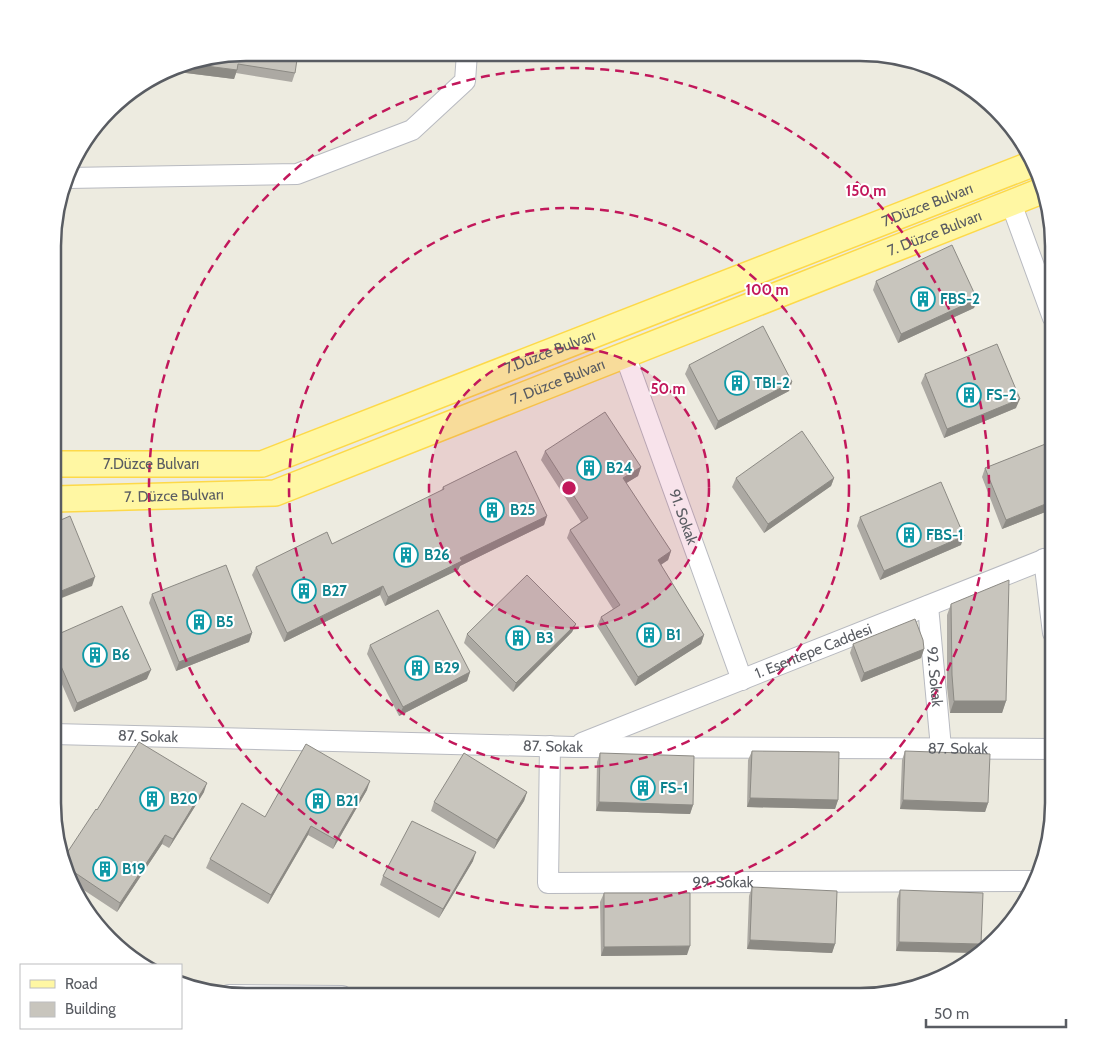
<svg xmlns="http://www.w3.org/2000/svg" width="1106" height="1049" font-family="Cabin,sans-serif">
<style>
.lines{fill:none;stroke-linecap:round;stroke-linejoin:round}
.minor-casing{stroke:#b8bac0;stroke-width:22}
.major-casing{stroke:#fdd949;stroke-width:28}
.minor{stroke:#fff;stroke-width:20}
.major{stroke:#fff7a3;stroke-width:25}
.wall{fill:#aca9a3}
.shaded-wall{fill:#8c8a84}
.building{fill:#c8c5bd;stroke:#8c8a84}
.ring{fill:none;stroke:#c2185b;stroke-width:2.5;stroke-dasharray:9 6}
.labels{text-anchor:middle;stroke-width:4;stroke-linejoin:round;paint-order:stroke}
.street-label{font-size:15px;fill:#595c62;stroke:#fff}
.culture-label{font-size:15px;font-weight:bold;fill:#0d838f;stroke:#fff;text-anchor:start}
.rim{fill:none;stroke:#595c62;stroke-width:2.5}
.centre{fill:#c2185b;stroke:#fff;stroke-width:2.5}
.ring-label{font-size:15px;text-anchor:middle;font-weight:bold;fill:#c2185b;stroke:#fff;stroke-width:4;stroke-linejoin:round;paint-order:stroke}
</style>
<rect width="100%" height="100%" fill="#edebe0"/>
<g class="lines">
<g class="minor-casing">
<g id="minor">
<path d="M68 178 297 174 412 130 465 81 467 53"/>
<path d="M1011 203 1053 318"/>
<path id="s1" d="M625 355 742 680"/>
<path d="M1044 559 1053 633"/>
<path id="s2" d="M928 606 941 748"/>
<path id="s3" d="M53 734 574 747 1053 749"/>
<path id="s4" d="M582 743 1053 556"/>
<path id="s5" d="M550 746 548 883 1035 881"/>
<path d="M229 995 342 996"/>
</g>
</g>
<g class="major-casing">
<g id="major">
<path id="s6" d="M55 464H262L1032 164"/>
<path id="s7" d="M55 499 275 493 1044 190"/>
</g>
</g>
<use href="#minor" class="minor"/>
<use href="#major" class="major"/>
</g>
<path class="wall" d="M247 52 295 73 292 82 236 73 234 79 170 71 184 63Z
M876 281 977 299 974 308 898 343 873 290Z
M689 365 792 382 789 391 715 430 685 374Z
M925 374 1016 408 944 438 921 383Z
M1053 441V509L1002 529 982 477 985 468Z
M545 451 641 467 638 476 626 483 671 551 668 560 661 565 704 635 701 644 635 686 597 626 601 617 613 609 567 538 570 530 581 522 541 460Z
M736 478H834L831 486 764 533 732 487Z
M443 487 547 516 544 525 460 566 458 570 385 606 380 595 284 642 252 575 256 567 332 544 441 491Z
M860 517 961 545 880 580 857 526Z
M152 594 252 633 249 642 176 671 149 603Z
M951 604 1006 701 1002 713H950L947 687V615Z
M576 624 572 632 513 692 464 643 467 634Z
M54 636 147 679 74 712 54 666Z
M853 644 924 649 921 658 861 682 850 653Z
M370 645 470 672 467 681 399 716 367 654Z
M752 751 838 800 835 809 747 807 748 760Z
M905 751 988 803 985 812 900 809 902 760Z
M600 753 693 805 690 814 596 811 597 762Z
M367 790 333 849 308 835 268 904 206 868 210 859 265 817Z
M204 792 169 848 162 844 117 912 70 881 67 876 63 859 97 810Z
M527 792 524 801 494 849 431 811 434 802Z
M473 861 439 918 380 885 383 876Z
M752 887 835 944 832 953 747 949 749 896Z
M900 890 978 953 896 951 897 899Z
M604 893 687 955 601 956 600 902Z"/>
<path class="shaded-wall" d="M183 63 237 70 234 79 170 71Z
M977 299 974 308 898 343 901 334Z
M792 382 789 391 715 430 718 421Z
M1020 399 1016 408 944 438 947 429Z
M641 467 638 476 620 487 623 478Z
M834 478 831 486 764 533 768 524Z
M1053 501V509L1002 529 1006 520Z
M547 516 544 525 460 566 458 570 385 606 388 597 460 558Z
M964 536 961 545 880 580 884 571Z
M671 551 668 560 654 569 658 560Z
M95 577 92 586 54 601V594Z
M383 586 380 595 284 642 287 633Z
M576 624 572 632 513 692 516 683Z
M252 633 249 642 176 671 179 662Z
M704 635 701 644 635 686 638 677Z
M924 649 921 658 861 682 864 673Z
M151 670 147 679 74 712 77 703Z
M470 672 467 681 399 716 403 707Z
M954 701H1006L1002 713H950Z
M370 781 367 790 333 849 336 840Z
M207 783 204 792 169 848 173 839Z
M527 792 524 801 494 849 497 840Z
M750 798 838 800 835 809 747 807Z
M903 800 988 803 985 812 900 809Z
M599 802 693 805 690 814 596 811Z
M311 826 308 835 268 904 271 895Z
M165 835 162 844 117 912 120 903Z
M476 852 473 861 439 918 443 909Z
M750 940 835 944 832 953 747 949Z
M899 942 981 944 978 953 896 951Z
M690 946 687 955 601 956 604 947Z"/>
<path class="building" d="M247 52 298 53 295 73 238 64 237 70 183 63Z
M952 245 977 299 901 334 876 281Z
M763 326 792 382 718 421 689 365Z
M997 344 1020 399 947 429 925 374Z
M605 412 641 467 623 478 671 551 658 560 704 635 638 677 601 617 620 605 570 530 588 518 545 451Z
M802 431 834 478 768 524 736 478Z
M1053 441V501L1006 520 985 468Z
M516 451 547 516 460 558 462 561 388 597 383 586 287 633 256 567 327 532 332 544 444 489 443 487Z
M941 482 964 536 884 571 860 517Z
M70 516 95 577 54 594V523Z
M226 565 252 633 179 662 152 594Z
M527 575 576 624 516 683 467 634Z
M1009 580 1006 701H954L952 675 951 604Z
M122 606 151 670 77 703 54 650V636Z
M438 610 470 672 403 707 370 645Z
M915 619 923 640 924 649 864 673 853 644Z
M139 742 207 783 173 839 165 835 120 903 65 866 63 859 96 809 97 810Z
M306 744 370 781 336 840 311 826 271 895 210 859 242 803 265 817Z
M752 751 839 752 838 800 750 798Z
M905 751 990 754 988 803 903 800Z
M464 753 527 792 497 840 434 802Z
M600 753 694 756 693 805 599 802Z
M412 821 476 852 443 909 383 876Z
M752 887 837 891 835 944 750 940Z
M900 890 983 893 981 944 899 942Z
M604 893H690V946L604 947Z"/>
<circle cx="569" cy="488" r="140" fill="#c2185b" fill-opacity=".12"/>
<g class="ring">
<circle cx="569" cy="488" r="140"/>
<circle cx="569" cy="488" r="280"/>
<circle cx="569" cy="488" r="420"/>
</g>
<defs>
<g id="building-ring" transform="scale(1.25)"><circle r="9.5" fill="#fff" stroke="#0f9aa8" stroke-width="1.5"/><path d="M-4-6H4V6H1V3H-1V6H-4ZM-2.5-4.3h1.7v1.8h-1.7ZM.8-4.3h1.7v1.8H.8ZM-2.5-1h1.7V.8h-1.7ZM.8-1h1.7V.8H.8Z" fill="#0f9aa8"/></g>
</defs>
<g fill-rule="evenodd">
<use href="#building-ring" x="923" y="299"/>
<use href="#building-ring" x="737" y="383"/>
<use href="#building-ring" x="969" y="395"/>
<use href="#building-ring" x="589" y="468"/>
<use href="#building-ring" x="492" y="510"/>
<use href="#building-ring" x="909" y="535"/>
<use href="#building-ring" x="406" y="555"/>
<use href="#building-ring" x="304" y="591"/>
<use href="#building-ring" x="199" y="622"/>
<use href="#building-ring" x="649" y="635"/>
<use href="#building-ring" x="518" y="638"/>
<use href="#building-ring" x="95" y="655"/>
<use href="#building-ring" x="417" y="668"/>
<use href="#building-ring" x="643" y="788"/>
<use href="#building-ring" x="152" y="799"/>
<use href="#building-ring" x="318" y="801"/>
<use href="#building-ring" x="105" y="869"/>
</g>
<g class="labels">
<g class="street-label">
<text dy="5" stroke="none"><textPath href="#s6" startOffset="921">7.Düzce Bulvarı</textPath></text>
<text dy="5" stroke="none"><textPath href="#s7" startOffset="929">7. Düzce Bulvarı</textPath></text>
<text dy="5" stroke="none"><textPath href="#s6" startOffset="516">7.Düzce Bulvarı</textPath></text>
<text dy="5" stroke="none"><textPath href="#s7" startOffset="524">7. Düzce Bulvarı</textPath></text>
<text dy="5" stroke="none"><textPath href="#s6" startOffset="96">7.Düzce Bulvarı</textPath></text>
<text dy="5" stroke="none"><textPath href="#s7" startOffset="119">7. Düzce Bulvarı</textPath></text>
<text dy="5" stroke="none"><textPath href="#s1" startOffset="172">91. Sokak</textPath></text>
<text dy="5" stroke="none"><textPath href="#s4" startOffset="249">1. Esentepe Caddesi</textPath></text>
<text dy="5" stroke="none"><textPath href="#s2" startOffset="71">92. Sokak</textPath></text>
<text dy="5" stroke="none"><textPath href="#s3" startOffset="95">87. Sokak</textPath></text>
<text dy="5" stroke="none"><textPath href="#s3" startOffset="500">87. Sokak</textPath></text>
<text dy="5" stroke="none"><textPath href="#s3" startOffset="905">87. Sokak</textPath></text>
<text dy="5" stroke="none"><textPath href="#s5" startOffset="312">99. Sokak</textPath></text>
</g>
<g class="culture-label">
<text x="940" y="304">FBS-2</text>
<text x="754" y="388">TBI-2</text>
<text x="986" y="400">FS-2</text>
<text x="606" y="473">B24</text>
<text x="510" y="515">B25</text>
<text x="926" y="540">FBS-1</text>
<text x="424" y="560">B26</text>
<text x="322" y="596">B27</text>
<text x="216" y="627">B5</text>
<text x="666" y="640">B1</text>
<text x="536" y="643">B3</text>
<text x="112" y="660">B6</text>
<text x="434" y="673">B29</text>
<text x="660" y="793">FS-1</text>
<text x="170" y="804">B20</text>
<text x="336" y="806">B21</text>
<text x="122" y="874">B19</text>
</g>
</g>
<path d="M0 0H1106V1049H0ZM246 61H860A185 185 0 0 1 1045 246V803A185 185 0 0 1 860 988H246A185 185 0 0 1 61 803V246A185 185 0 0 1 246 61Z" fill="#fff" fill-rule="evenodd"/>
<path class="rim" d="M246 61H860A185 185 0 0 1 1045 246V803A185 185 0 0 1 860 988H246A185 185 0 0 1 61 803V246A185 185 0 0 1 246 61Z"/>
<circle cx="569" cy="488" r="8" class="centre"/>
<g class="ring-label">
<text x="866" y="196">150 m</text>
<text x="767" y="295">100 m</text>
<text x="668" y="394">50 m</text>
</g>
<rect x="20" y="964" width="162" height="65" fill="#ffffff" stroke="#bdbec0"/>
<rect x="30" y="980" width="25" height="8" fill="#fff7a3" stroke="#bdbec0"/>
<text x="65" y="989" font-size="15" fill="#595c62">Road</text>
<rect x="30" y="1002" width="25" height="15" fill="#c8c5bd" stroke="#bdbec0"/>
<text x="65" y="1014" font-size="15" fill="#595c62">Building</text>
<path d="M926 1019v8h140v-8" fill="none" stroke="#595c62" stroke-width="2.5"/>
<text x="934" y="1019" font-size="15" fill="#595c62" stroke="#ffffff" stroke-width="4" paint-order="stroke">50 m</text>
</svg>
